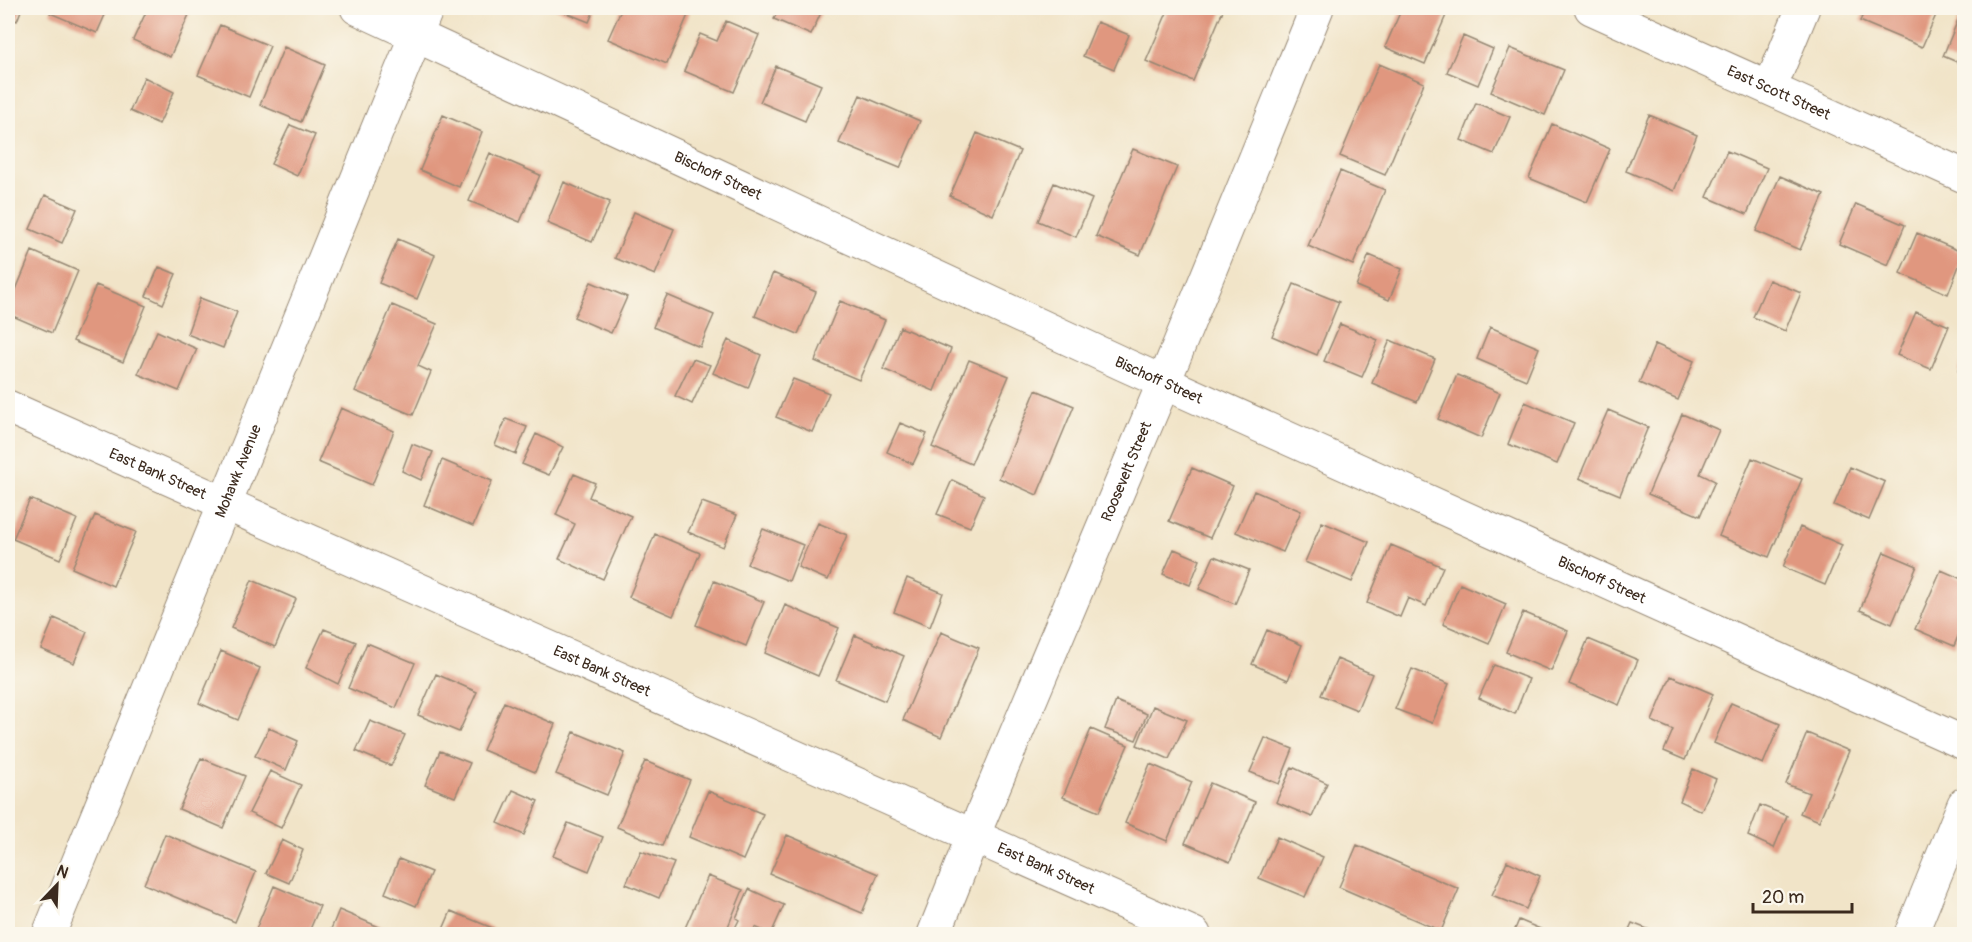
<svg xmlns="http://www.w3.org/2000/svg" width="1972" height="942" font-family="Pangolin,sans-serif">
<style>
.building{fill:#e0977f}
.lines{fill:none;stroke-linecap:round;stroke-linejoin:round}
.minor-casing{stroke:#968773;stroke-width:35}
.minor{stroke:#fff;stroke-width:33}
.labels{text-anchor:middle;stroke-width:5;stroke-linejoin:round;paint-order:stroke}
.street-label{font-size:15px;fill:#3b2a1e;stroke:#fbf7ec}
</style>
<rect width="100%" height="100%" fill="#fbf7ec"/>
<filter id="ink" filterUnits="userSpaceOnUse"><feTurbulence type="fractalNoise" baseFrequency=".0167" numOctaves="2"/><feDisplacementMap in="SourceGraphic" scale="12" xChannelSelector="R" yChannelSelector="G"/><feConvolveMatrix kernelMatrix="1 2 1 2 8 2 1 2 1" color-interpolation-filters="sRGB"/></filter>
<filter id="wash" filterUnits="userSpaceOnUse"><feTurbulence type="fractalNoise" baseFrequency=".008" numOctaves="4" result="noise"/><feDisplacementMap in="SourceGraphic" scale="24" xChannelSelector="R" yChannelSelector="G"/><feGaussianBlur stdDeviation="1.35" result="paint"/><feColorMatrix in="noise" values="0 0 0 0 0 0 0 0 0 0 0 0 0 0 0 0 0 1.4 0 .05"/><feComposite in="paint" operator="in"/></filter>
<g filter="url(#wash)">
<rect width="100%" height="100%" fill="#f1e4c8"/>
<g id="blocks">
<path class="building" d="M8 8H22L17 21 8 17Z
M53 8H108L97 33 50 13Z
M148 8H192L170 57 133 40Z
M554 8H595L589 22Z
M622 8H691L667 64 608 39Z
M779 8H823L811 35 774 19Z
M1169 8H1224L1193 81 1146 61Z
M1402 8H1435L1447 13 1425 64 1385 47Z
M1866 8H1939L1922 47 1860 21Z
M1960 15 1964 17V65L1943 56Z
M726 21 759 35 734 92 684 71 700 34 717 41Z
M1097 22 1129 35 1114 69 1083 56Z
M220 25 270 46 249 97 198 75Z
M1463 36 1493 49 1478 85 1447 72Z
M284 47 325 65 301 122 260 105Z
M1510 48 1564 70 1545 115 1491 92Z
M1379 64 1424 83 1385 175 1340 156Z
M776 66 821 85 805 121 760 102Z
M144 77 174 92 159 124 130 111Z
M860 95 920 121 900 168 839 143Z
M1476 103 1510 117 1494 154 1461 140Z
M443 115 482 132 459 187 420 170Z
M1649 115 1697 135 1674 191 1626 171Z
M1552 124 1610 149 1587 202 1529 178Z
M290 125 315 135 297 176 271 164Z
M977 133 1020 151 993 215 950 196Z
M1133 149 1177 167 1140 255 1096 236Z
M1727 151 1767 168 1747 214 1707 197Z
M490 153 540 175 520 222 469 201Z
M1340 171 1385 190 1353 265 1308 246Z
M1780 176 1824 195 1800 250 1756 231Z
M564 182 610 202 592 242 547 223Z
M1054 183 1092 199 1076 237 1038 221Z
M45 195 77 209 62 243 30 229Z
M1856 204 1905 225 1888 265 1839 244Z
M634 212 674 229 655 275 615 258Z
M1917 233 1964 253 1948 294 1900 273Z
M398 239 435 255 417 299 379 283Z
M32 251 78 271 52 333 8 314V309Z
M1369 255 1402 269 1389 300 1356 286Z
M159 267 176 274 163 304 146 296Z
M773 273 816 292 798 334 755 316Z
M1769 280 1801 293 1785 331 1753 317Z
M591 282 627 297 611 333 574 317Z
M1294 284 1339 302 1317 355 1272 336Z
M96 285 146 306 123 362 73 341Z
M667 295 714 315 700 347 653 327Z
M200 298 237 312 223 348 187 334Z
M840 301 885 320 859 380 815 361Z
M392 305 437 324 418 366 431 372 413 415 355 391Z
M1916 312 1949 326 1931 369 1897 355Z
M1340 324 1378 340 1362 377 1324 361Z
M900 327 951 349 934 391 883 369Z
M1490 327 1539 348 1526 380 1477 359Z
M157 331 197 349 179 391 138 374Z
M728 340 761 355 748 388 713 373Z
M1390 340 1435 359 1417 402 1372 383Z
M1655 344 1694 361 1678 400 1639 383Z
M1964 355V374L1958 371Z
M693 359 710 365 692 404 675 396Z
M969 360 1009 376 971 464 932 447Z
M1457 375 1500 393 1481 438 1438 419Z
M793 379 829 393 812 432 776 417Z
M1036 390 1074 406 1037 495 999 478Z
M1525 402 1574 423 1557 464 1508 444Z
M341 408 394 431 372 485 318 462Z
M1608 410 1648 427 1620 495 1579 478Z
M1682 414 1719 430 1700 474 1715 481 1700 516 1648 494Z
M506 419 527 427 516 454 495 445Z
M900 423 927 434 913 464 887 452Z
M536 434 563 447 549 475 522 464Z
M412 444 433 452 421 480 402 471Z
M1752 458 1802 479 1769 557 1719 536Z
M442 460 492 481 473 526 424 505Z
M1850 467 1885 482 1869 520 1834 505Z
M1192 468 1233 486 1210 538 1169 521Z
M574 474 595 483 589 497 631 516 603 579 559 559 575 524 556 515Z
M952 480 984 495 970 527 937 514Z
M1254 491 1301 511 1283 552 1236 532Z
M30 499 77 519 60 559 13 539Z
M702 502 737 515 723 547 688 532Z
M95 515 136 532 113 586 72 568Z
M1322 522 1369 542 1352 582 1305 562Z
M818 523 847 535 828 580 798 567Z
M1800 527 1842 545 1825 585 1783 567Z
M763 529 803 545 789 581 747 564Z
M655 534 700 553 673 616 629 597Z
M1391 545 1443 567 1426 606 1408 598 1400 617 1367 603Z
M1174 549 1200 560 1190 585 1163 574Z
M1884 552 1917 566 1892 624 1860 610Z
M1214 556 1249 570 1235 604 1199 589Z
M1941 570 1964 580V622L1954 646 1915 629Z
M907 578 943 593 930 627 894 612Z
M252 580 296 599 275 647 231 628Z
M714 581 764 602 746 646 696 625Z
M1460 584 1506 604 1489 644 1443 624Z
M785 605 839 628 818 676 765 653Z
M1523 612 1568 631 1551 671 1506 652Z
M54 618 87 632 74 663 41 649Z
M324 629 356 642 338 684 306 668Z
M1267 630 1302 645 1288 680 1252 664Z
M941 632 979 648 941 737 903 720Z
M855 635 904 656 885 701 836 680Z
M1588 639 1638 660 1619 705 1569 684Z
M367 643 415 663 396 708 348 688Z
M221 651 260 668 238 720 199 703Z
M1337 659 1372 674 1357 710 1321 695Z
M1494 665 1529 679 1515 714 1479 698Z
M1412 669 1449 684 1432 723 1395 709Z
M436 674 477 692 459 732 418 715Z
M1671 676 1713 694 1685 760 1664 751 1673 730 1652 721Z
M1116 701 1147 714 1136 740 1105 729Z
M504 702 555 724 535 772 483 750Z
M1731 703 1780 724 1763 764 1714 743Z
M1153 706 1187 720 1169 759 1137 745Z
M370 721 405 735 391 766 356 751Z
M269 728 298 741 286 770 255 756Z
M1091 729 1128 745 1099 812 1063 797Z
M574 732 625 753 607 795 556 774Z
M1807 733 1849 751 1819 821 1800 813 1809 793 1786 784Z
M1265 738 1293 749 1279 784 1250 772Z
M440 751 470 763 455 797 425 785Z
M201 758 245 776 223 828 179 809Z
M645 761 690 780 662 846 617 827Z
M1150 764 1192 782 1167 841 1125 823Z
M1292 767 1327 783 1312 817 1276 802Z
M1693 769 1716 779 1701 811 1680 801Z
M270 771 301 785 281 828 249 813Z
M1210 783 1255 802 1230 862 1185 843Z
M513 790 538 801 524 835 498 823Z
M708 791 763 814 743 860 689 837Z
M1760 805 1787 816 1774 848 1748 836Z
M568 823 603 837 589 871 553 856Z
M165 834 256 872 235 922 144 884Z
M787 835 878 874 862 913 770 874Z
M1277 837 1323 857 1305 897 1259 878Z
M282 840 303 850 289 883 266 873Z
M1357 845 1459 889 1441 931 1339 887Z
M641 851 674 863 659 898 626 884Z
M399 859 431 872 416 906 385 893Z
M1507 861 1540 876 1526 909 1492 895Z
M708 876 743 890 725 934H701L685 928Z
M274 886 320 906 308 934H269L256 929Z
M749 889 784 905 771 934 755 927 752 934H732L739 920 736 918Z
M339 910 391 932 390 934H329Z
M451 911 507 934H441Z
M1519 920 1552 934H1513Z
M1632 923 1655 932 1654 934H1627Z"/>
</g>
</g>
<g filter="url(#ink)">
<use href="#blocks" fill-opacity="0" stroke="#968773" stroke-width="1.5"/>
<g class="lines">
<g class="minor-casing">
<g id="minor">
<path id="s1" d="M357 8 1123 364 1964 743"/>
<path id="s2" d="M1591 8 1964 176"/>
<path d="M1770 88 1803 8"/>
<path id="s3" d="M8 407 1194 934"/>
<path id="s4" d="M49 934 427 8"/>
<path id="s5" d="M934 934 973 836 1164 382 1317 8"/>
<path d="M1911 934 1964 804"/>
</g>
</g>
<use href="#minor" class="minor"/>
</g>
</g>
<g class="labels">
<g class="street-label">
<text dy="5" stroke="none"><textPath href="#s2" startOffset="206">East Scott Street</textPath></text>
<text dy="5" stroke="none"><textPath href="#s1" startOffset="398">Bischoff Street</textPath></text>
<text dy="5" stroke="none"><textPath href="#s1" startOffset="884">Bischoff Street</textPath></text>
<text dy="5" stroke="none"><textPath href="#s4" startOffset="500">Mohawk Avenue</textPath></text>
<text dy="5" stroke="none"><textPath href="#s3" startOffset="164">East Bank Street</textPath></text>
<text dy="5" stroke="none"><textPath href="#s5" startOffset="501">Roosevelt Street</textPath></text>
<text dy="5" stroke="none"><textPath href="#s1" startOffset="1370">Bischoff Street</textPath></text>
<text dy="5" stroke="none"><textPath href="#s3" startOffset="650">East Bank Street</textPath></text>
<text dy="5" stroke="none"><textPath href="#s3" startOffset="1136">East Bank Street</textPath></text>
</g>
</g>
<rect width="1972" height="942" fill="none" stroke="#fbf7ec" stroke-width="30"/>
<g transform="translate(57 885) rotate(23)" stroke="#fbf7ec" stroke-width="4.5" paint-order="stroke">
<path d="M0-4.5L10 22L0 15L-10 22Z" fill="#3b2a1e"/>
<text y="-9" font-size="16" font-weight="bold" text-anchor="middle" fill="#3b2a1e">N</text>
</g>
<path d="M1753 903v9h99v-9" fill="none" stroke="#3b2a1e" stroke-width="3"/>
<text x="1762" y="903" font-size="18" fill="#3b2a1e" stroke="#fbf7ec" stroke-width="4.5" paint-order="stroke">20 m</text>
</svg>
